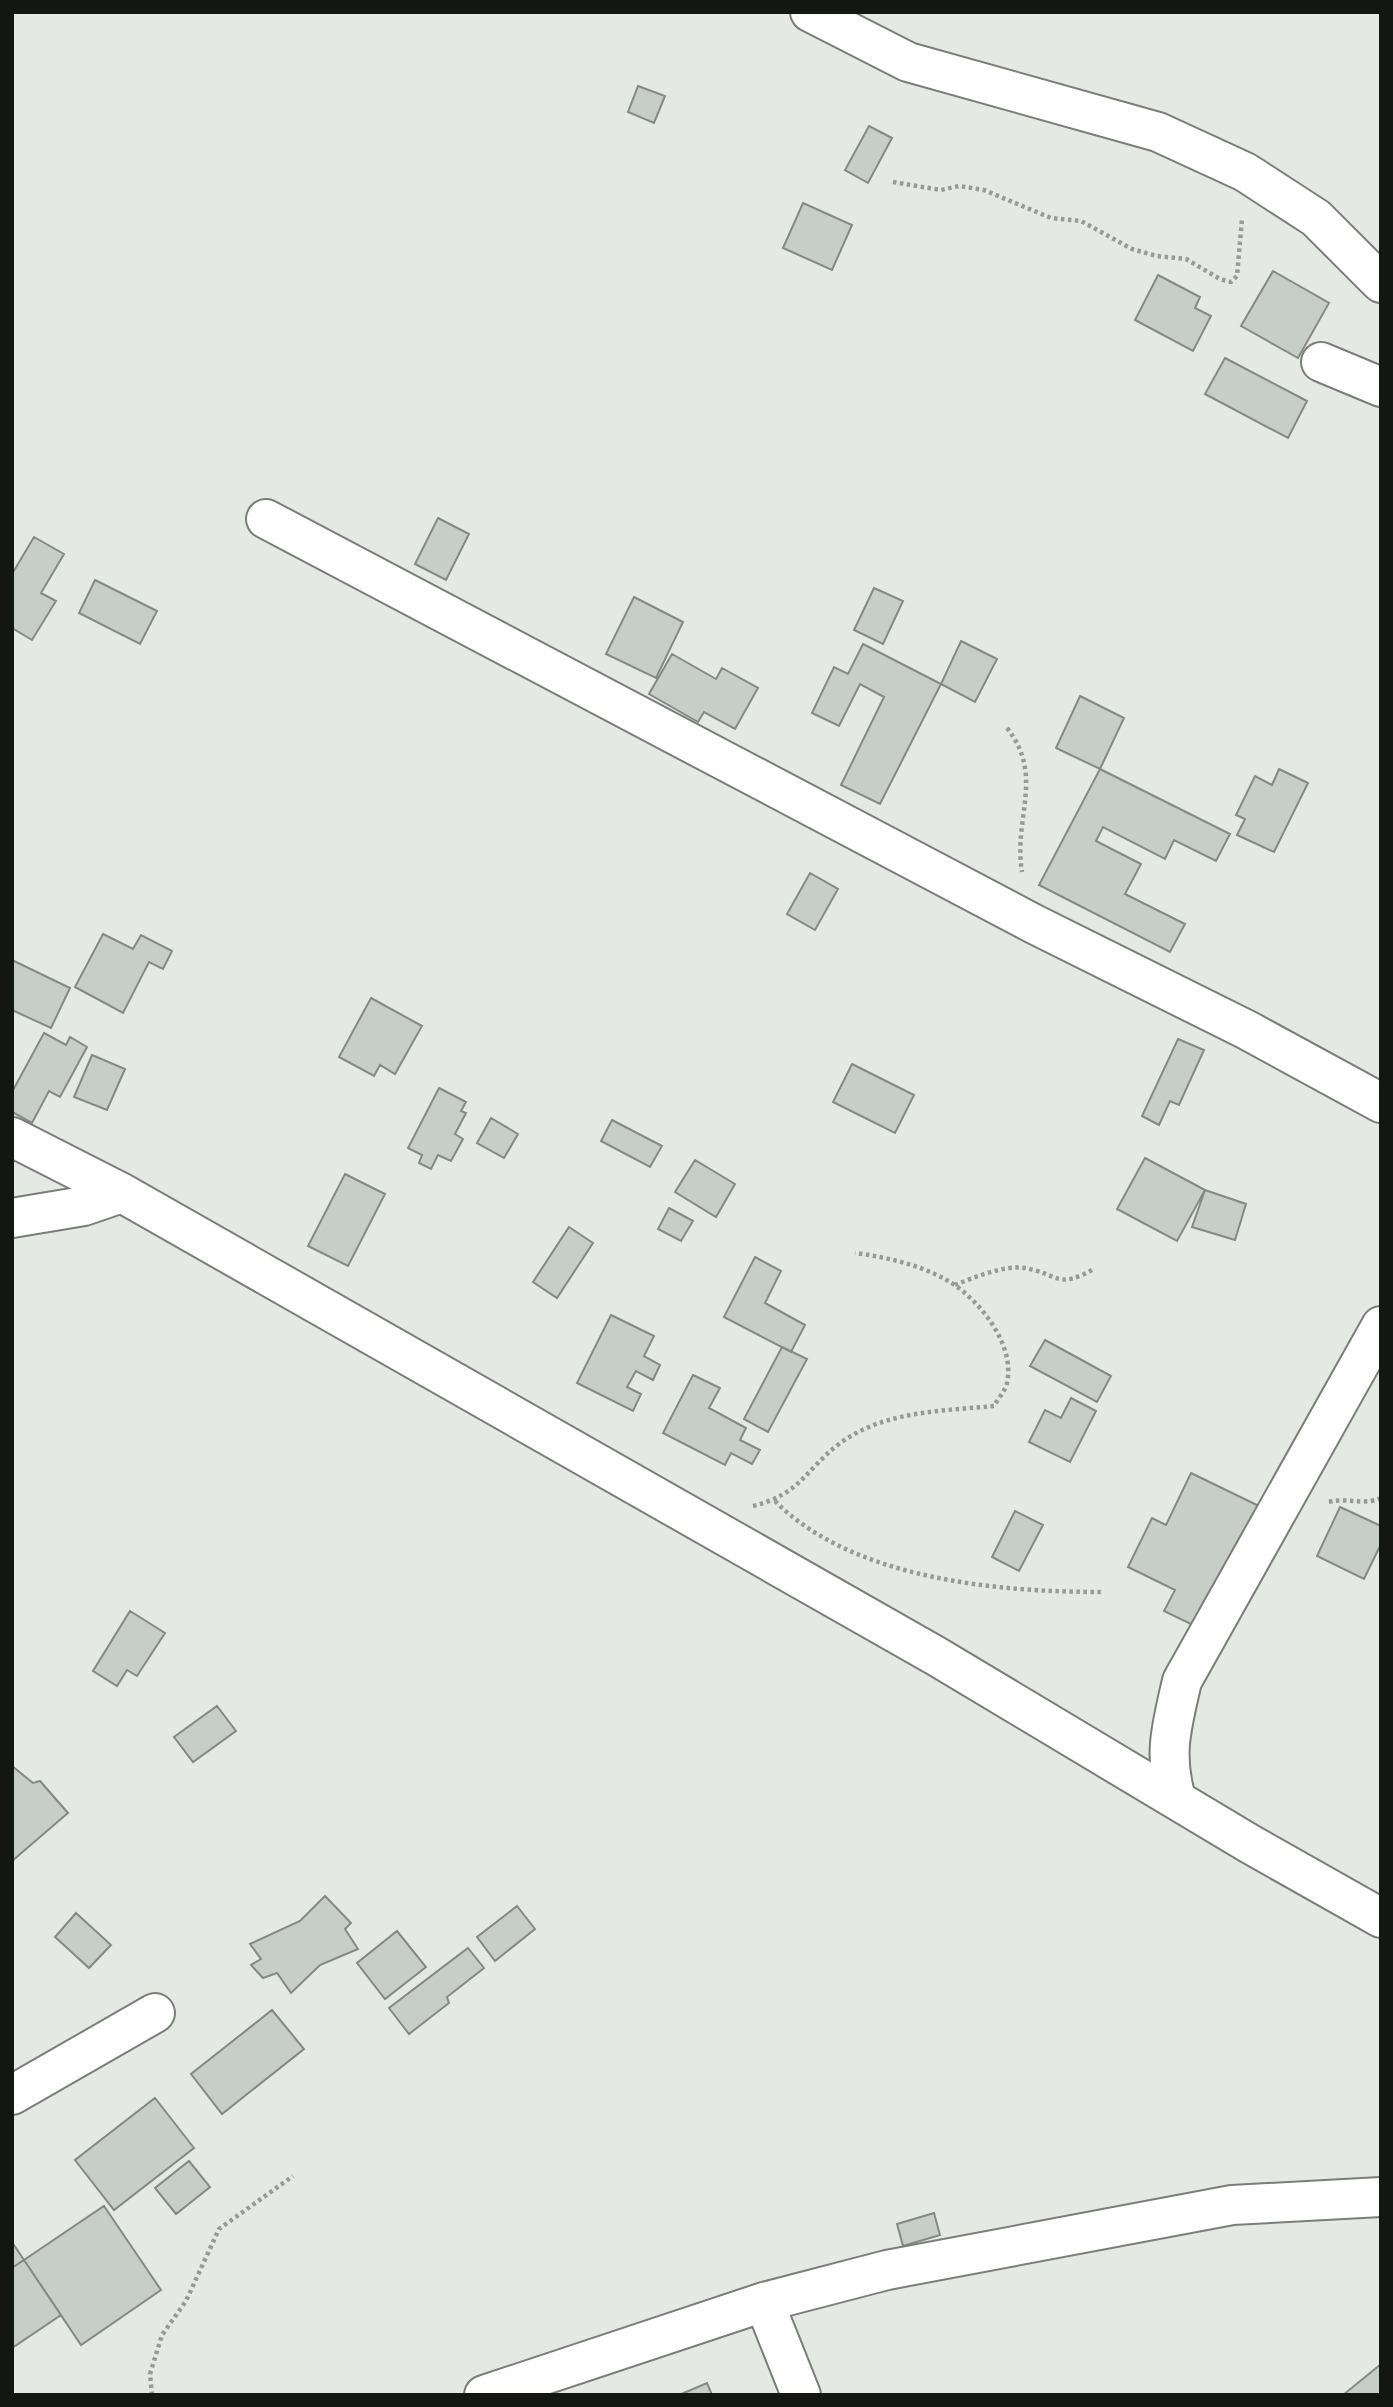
<svg xmlns="http://www.w3.org/2000/svg" width="1393" height="2407" font-family="'Golos Text',sans-serif">
<style>
.building{fill:#c7cdc7;stroke:#848983;stroke-width:2}
.lines{fill:none;stroke-linecap:round;stroke-linejoin:round}
.minor-casing{stroke:#797f78;stroke-width:42}
.path{stroke:#969b96;stroke-width:4.5;stroke-dasharray:3.5 3.5;stroke-linecap:butt}
.minor{stroke:#fff;stroke-width:38}
</style>
<rect width="100%" height="100%" fill="#e4eae3"/>
<path class="building" d="M638 86 665 96 654 123 628 112Z
M869 126 892 138 868 183 845 170Z
M803 203 852 225 832 270 783 248Z
M1273 271 1329 303 1298 358 1241 326Z
M1158 275 1200 297 1195 308 1211 316 1193 351 1135 320Z
M1225 358 1307 401 1288 438 1205 394Z
M438 518 469 534 446 580 415 564Z
M34 537 64 554 41 593 56 601 32 640 12 628V574Z
M95 580 157 611 140 644 79 613Z
M874 588 903 601 883 644 854 630Z
M634 597 683 622 656 678 606 654Z
M961 641 997 659 975 702 941 684Z
M863 644 941 684 880 804 841 785 884 697 860 684 839 726 812 713 834 667 848 674Z
M672 654 716 679 722 668 758 688 735 729 704 712 698 722 649 694Z
M1080 696 1124 718 1100 769 1056 748Z
M1100 769 1230 834 1216 861 1174 840 1165 859 1103 827 1096 841 1141 864 1125 894 1185 924 1170 952 1039 885Z
M1279 769 1308 783 1274 852 1237 835 1245 819 1236 815 1255 776 1272 785Z
M810 873 838 889 815 930 787 914Z
M103 934 133 949 141 935 172 951 163 969 149 962 123 1013 75 987Z
M12 960 70 988 51 1028 12 1010Z
M371 998 422 1026 395 1074 380 1065 374 1076 339 1057Z
M44 1033 66 1045 70 1037 87 1047 60 1097 49 1091 32 1123 12 1112V1092Z
M1178 1039 1204 1050 1179 1105 1170 1101 1159 1125 1142 1116Z
M92 1055 125 1069 107 1110 74 1097Z
M852 1064 914 1095 895 1133 833 1102Z
M439 1088 466 1102 461 1111 466 1113 455 1134 463 1139 451 1161 438 1155 431 1169 419 1163 422 1155 408 1148Z
M491 1118 518 1134 504 1158 477 1143Z
M612 1120 662 1146 650 1167 601 1141Z
M1145 1158 1205 1190 1177 1241 1117 1209Z
M695 1160 735 1184 716 1217 675 1192Z
M345 1174 385 1194 348 1266 308 1246Z
M1205 1190 1246 1204 1235 1240 1192 1227Z
M669 1208 693 1221 681 1241 658 1229Z
M569 1227 593 1243 557 1298 533 1282Z
M755 1257 781 1271 765 1303 805 1325 791 1352 724 1317Z
M611 1315 654 1336 644 1356 660 1365 653 1380 636 1371 627 1387 641 1394 633 1411 577 1383Z
M1045 1340 1111 1376 1097 1402 1030 1366Z
M782 1347 807 1359 768 1432 744 1419Z
M693 1375 720 1388 709 1408 746 1428 740 1440 760 1450 752 1464 731 1453 725 1465 663 1433Z
M1071 1398 1096 1411 1070 1462 1029 1442 1045 1410 1061 1418Z
M1191 1473 1259 1506 1199 1628 1164 1611 1175 1590 1128 1567 1152 1518 1166 1525Z
M1340 1507 1381 1526V1544L1364 1579 1317 1556Z
M1015 1511 1043 1525 1019 1571 992 1557Z
M130 1611 165 1633 137 1676 127 1670 117 1686 93 1671Z
M217 1706 236 1731 193 1762 174 1737Z
M12 1766 33 1783 40 1781 68 1813 12 1861Z
M325 1896 351 1923 345 1929 358 1949 320 1965 291 1993 277 1973 263 1978 251 1965 261 1959 250 1944 300 1921Z
M517 1906 535 1929 495 1961 477 1937Z
M76 1913 111 1945 89 1968 55 1937Z
M397 1931 426 1967 385 1999 357 1963Z
M468 1948 484 1968 447 1997 449 2003 409 2034 389 2008Z
M272 2010 304 2049 222 2114 191 2074Z
M155 2098 194 2148 114 2210 75 2160Z
M189 2161 210 2187 176 2214 155 2188Z
M104 2206 161 2290 81 2345 24 2260Z
M934 2213 940 2235 903 2246 897 2224Z
M12 2242 24 2260 12 2268Z
M24 2260 61 2315 12 2348V2268Z
M1381 2364V2395H1343Z
M707 2383 712 2395H679Z"/>
<g class="lines">
<g class="minor-casing">
<path id="minor" d="M810 12 908 62 1158 132 1245 172 1316 218 1381 283
M1321 362 1381 387
M266 519 1034 924 1247 1030 1381 1103
M12 1137 122 1193 936 1656 1250 1844 1381 1918
M12 1218 84 1206 122 1193
M1176 1798C1163 1754 1172 1725 1182 1681L1381 1326
M12 2095 155 2013
M764 2302 801 2395
M484 2395 764 2302 887 2270 1232 2205 1381 2197"/>
</g>
<path class="path" d="M893 182 941 190 959 186 984 190 1051 218 1081 221 1132 249 1157 256 1186 259 1220 279 1231 282 1237 276 1242 219
M1007 728C1045 776 1013 818 1022 872
M955 1285C975 1277 1004 1265 1025 1268 1059 1274 1056 1290 1094 1269
M775 1501C852 1579 997 1592 1101 1592
M1329 1502C1348 1497 1363 1506 1381 1498
M753 1506C801 1494 805 1470 839 1444 883 1411 941 1411 994 1406 998 1399 1005 1391 1007 1383 1016 1343 976 1295 943 1278 916 1264 886 1257 855 1253
M152 2395 150 2374 162 2335 186 2301 219 2229 293 2176"/>
<use href="#minor" class="minor"/>
</g>
<rect width="1393" height="2407" fill="none" stroke="#141614" stroke-width="28"/>
</svg>
